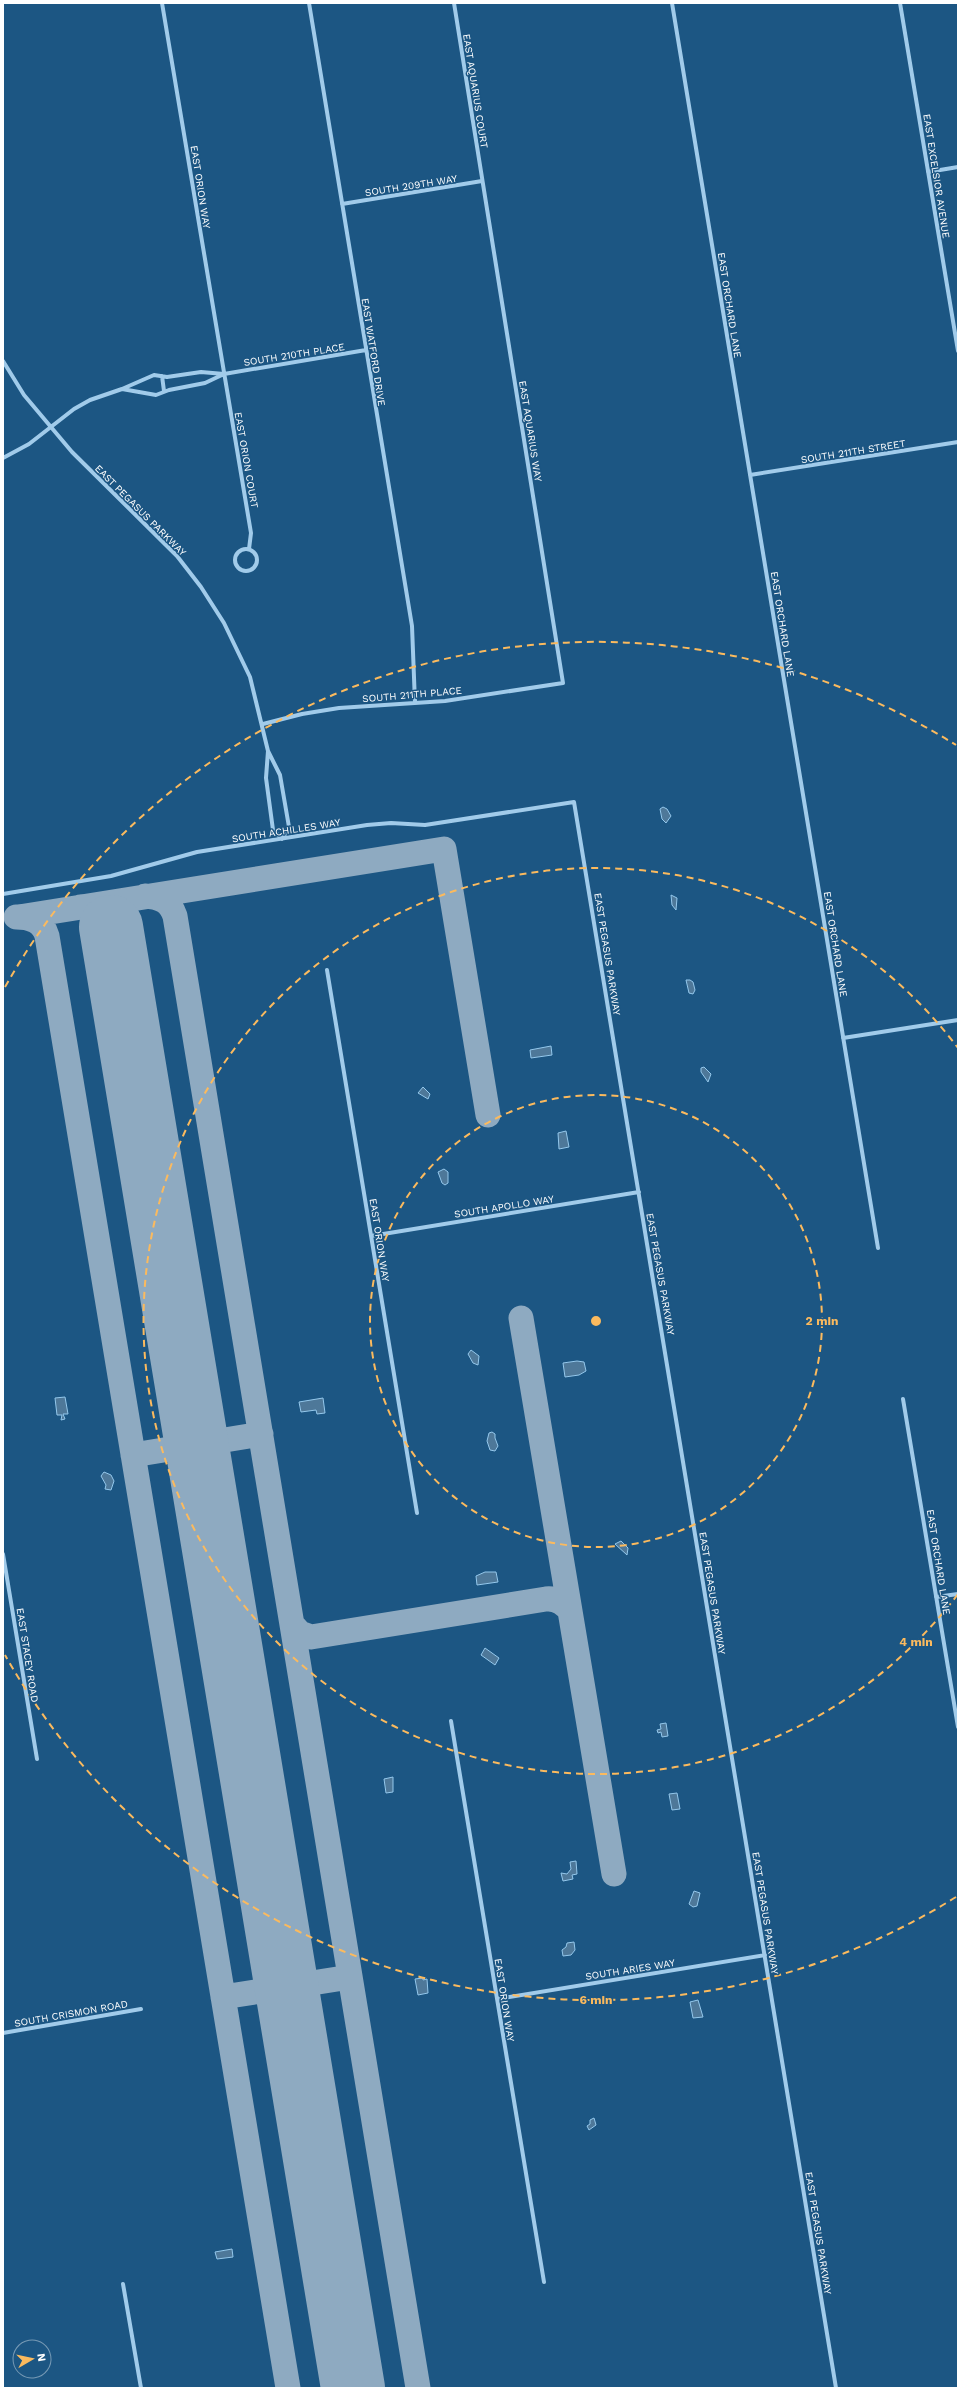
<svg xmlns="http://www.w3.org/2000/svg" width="961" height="2391" font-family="'Work Sans',sans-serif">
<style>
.water{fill:#4e7899;stroke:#94c8ec}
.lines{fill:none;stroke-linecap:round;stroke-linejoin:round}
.taxiway{stroke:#8eaac1;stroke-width:25}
.runway{stroke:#8eaac1;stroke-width:64}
.minor{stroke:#a1cbea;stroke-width:4}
.ring{fill:none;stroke:#fbba5e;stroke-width:2;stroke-dasharray:7 5}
.labels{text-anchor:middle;stroke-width:3;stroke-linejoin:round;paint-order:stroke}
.street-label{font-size:10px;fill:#fff;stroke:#1c5683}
.centre{fill:#fbba5e;stroke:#1c5683;stroke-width:2}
.ring-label{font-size:12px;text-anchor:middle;font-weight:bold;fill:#fbba5e;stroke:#1c5683;stroke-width:3;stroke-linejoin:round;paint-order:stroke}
</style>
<rect width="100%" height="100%" fill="#1c5683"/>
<path class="water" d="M663 807 667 809 671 816 666 823 662 819 660 809Z
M671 895 677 898 676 910 672 905Z
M690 980 693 982 695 990 693 994 689 993 686 980Z
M551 1046 552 1055 531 1058 530 1050Z
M704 1067 711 1074 708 1082 701 1072V1068Z
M423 1087 430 1094 428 1099 418 1093Z
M566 1131 569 1147 559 1149 558 1133Z
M444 1169 448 1172V1183L445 1185 442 1183 438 1172Z
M471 1350 479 1356 478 1365 473 1363 468 1354Z
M577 1361 584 1362 586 1371 579 1375 565 1377 563 1363Z
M65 1397 68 1414H63L65 1419 61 1420 62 1415H57L55 1398Z
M323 1398 325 1413 317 1414 316 1410 301 1412 299 1402Z
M492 1432 495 1434V1438L498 1446 495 1451 490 1450 487 1441 489 1433Z
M104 1472 111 1475 114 1481 111 1490 105 1489 106 1485 101 1476Z
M621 1541 628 1548 627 1555 615 1544Z
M485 1572H496L498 1582 477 1585 476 1576Z
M485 1648 499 1658 495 1665 481 1655Z
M666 1723 668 1736 662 1737 661 1732 658 1733 657 1730 661 1729 660 1724Z
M393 1777V1792L386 1793 384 1779Z
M677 1793 680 1809 672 1810 669 1794Z
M576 1861 577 1874 572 1875 573 1879 563 1881 561 1873 567 1874 571 1869 570 1862Z
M694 1891 700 1893 697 1906 693 1907 689 1904Z
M574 1942 575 1950 571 1955 563 1956 562 1950 566 1947 567 1943Z
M423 1978V1980L427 1979 428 1993 418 1995 415 1979Z
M698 2000 703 2017 693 2018 690 2002Z
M594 2118 596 2125 589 2130 587 2126 590 2124V2120Z
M232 2249 233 2257 217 2259 215 2252Z"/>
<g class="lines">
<path class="taxiway" d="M145 896C160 897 170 901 175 916L418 2388
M80 907C95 907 106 912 111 927
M16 917C30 917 43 921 47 936L288 2388
M19 917 444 849 488 1115
M521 1318 614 1874
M133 1455 261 1434
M292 1624 300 1633 311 1637 546 1599C556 1598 564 1603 570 1611
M223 1997 350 1977"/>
<path class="runway" d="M111 927 353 2388"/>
<path class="minor" d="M162 3 251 533 249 549
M309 3 412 626 415 703
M672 3 878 1248
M900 3 958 351
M928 172 958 167
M342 204 482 181
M3 361 24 395 72 452 177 556 201 587 224 623 250 677 268 751 280 775 289 827 282 839 273 830 266 778 268 751
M162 376 164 391
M122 389 156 395 169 390 205 383 224 374
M3 458 29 444 74 409 90 400 122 389 154 375 167 377 201 372 224 374 366 350
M750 475 958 442
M235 560a11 11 0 1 1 22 0a11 11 0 1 1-22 0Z
M263 724 302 714 339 708 445 701 563 683 454 3
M3 894 111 876 197 852 367 825 391 823 425 825 574 802 836 2388
M327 970 417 1513
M843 1038 958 1020
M371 1236 639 1192
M903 1399 958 1727
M3 1554 37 1759
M936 1597 958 1594
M451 1721 544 2282
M497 1999 765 1955
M3 2033 141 2009
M123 2284 141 2388"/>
</g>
<g class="ring">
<circle cx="596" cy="1321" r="226"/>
<path d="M958 1594A453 453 0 1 1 958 1048"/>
<path d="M956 1897A679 679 0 0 1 5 1655M5 987A679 679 0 0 1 956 745"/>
</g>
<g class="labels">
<g class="street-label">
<text transform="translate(476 91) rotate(81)" y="4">EAST AQUARIUS COURT</text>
<text transform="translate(937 176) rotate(81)" y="4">EAST EXCELSIOR AVENUE</text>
<text transform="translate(411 185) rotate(-9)" y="4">SOUTH 209TH WAY</text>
<text transform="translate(201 187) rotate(81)" y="4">EAST ORION WAY</text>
<text transform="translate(730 305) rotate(81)" y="4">EAST ORCHARD LANE</text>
<text transform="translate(374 352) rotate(81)" y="4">EAST WATFORD DRIVE</text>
<text transform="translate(294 354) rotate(-9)" y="4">SOUTH 210TH PLACE</text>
<text transform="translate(531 431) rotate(81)" y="4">EAST AQUARIUS WAY</text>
<text transform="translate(853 451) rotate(-9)" y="4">SOUTH 211TH STREET</text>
<text transform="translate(247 460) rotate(80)" y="4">EAST ORION COURT</text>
<text transform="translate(141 510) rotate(45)" y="4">EAST PEGASUS PARKWAY</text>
<text transform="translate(783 624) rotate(81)" y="4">EAST ORCHARD LANE</text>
<text transform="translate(412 694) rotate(-5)" y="4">SOUTH 211TH PLACE</text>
<text transform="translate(286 830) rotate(-9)" y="4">SOUTH ACHILLES WAY</text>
<text transform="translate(836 944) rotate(81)" y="4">EAST ORCHARD LANE</text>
<text transform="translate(608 954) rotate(81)" y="4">EAST PEGASUS PARKWAY</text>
<text transform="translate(504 1206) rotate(-9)" y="4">SOUTH APOLLO WAY</text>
<text transform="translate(380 1240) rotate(81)" y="4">EAST ORION WAY</text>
<text transform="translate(661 1274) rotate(80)" y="4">EAST PEGASUS PARKWAY</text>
<text transform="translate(939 1562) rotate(81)" y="4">EAST ORCHARD LANE</text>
<text transform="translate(713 1593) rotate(81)" y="4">EAST PEGASUS PARKWAY</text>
<text transform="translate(28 1655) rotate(81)" y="4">EAST STACEY ROAD</text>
<text transform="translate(766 1913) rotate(81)" y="4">EAST PEGASUS PARKWAY</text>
<text transform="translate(630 1969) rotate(-9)" y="4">SOUTH ARIES WAY</text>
<text transform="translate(505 2000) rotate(81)" y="4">EAST ORION WAY</text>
<text transform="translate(71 2013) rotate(-10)" y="4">SOUTH CRISMON ROAD</text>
<text transform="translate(819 2233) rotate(81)" y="4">EAST PEGASUS PARKWAY</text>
</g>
</g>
<circle cx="596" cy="1321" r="6" class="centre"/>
<g class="ring-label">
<text x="822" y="1325">2 min</text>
<text x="916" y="1646">4 min</text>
<text x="596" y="2004">6 min</text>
</g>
<rect width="961" height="2391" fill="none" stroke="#ffffff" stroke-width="8"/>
<g transform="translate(32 2359) rotate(81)"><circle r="19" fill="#1c5683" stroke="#779ab5"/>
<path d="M0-3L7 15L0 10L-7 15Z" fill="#fbba5e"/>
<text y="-6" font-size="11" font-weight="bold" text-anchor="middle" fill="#ffffff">N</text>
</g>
</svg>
